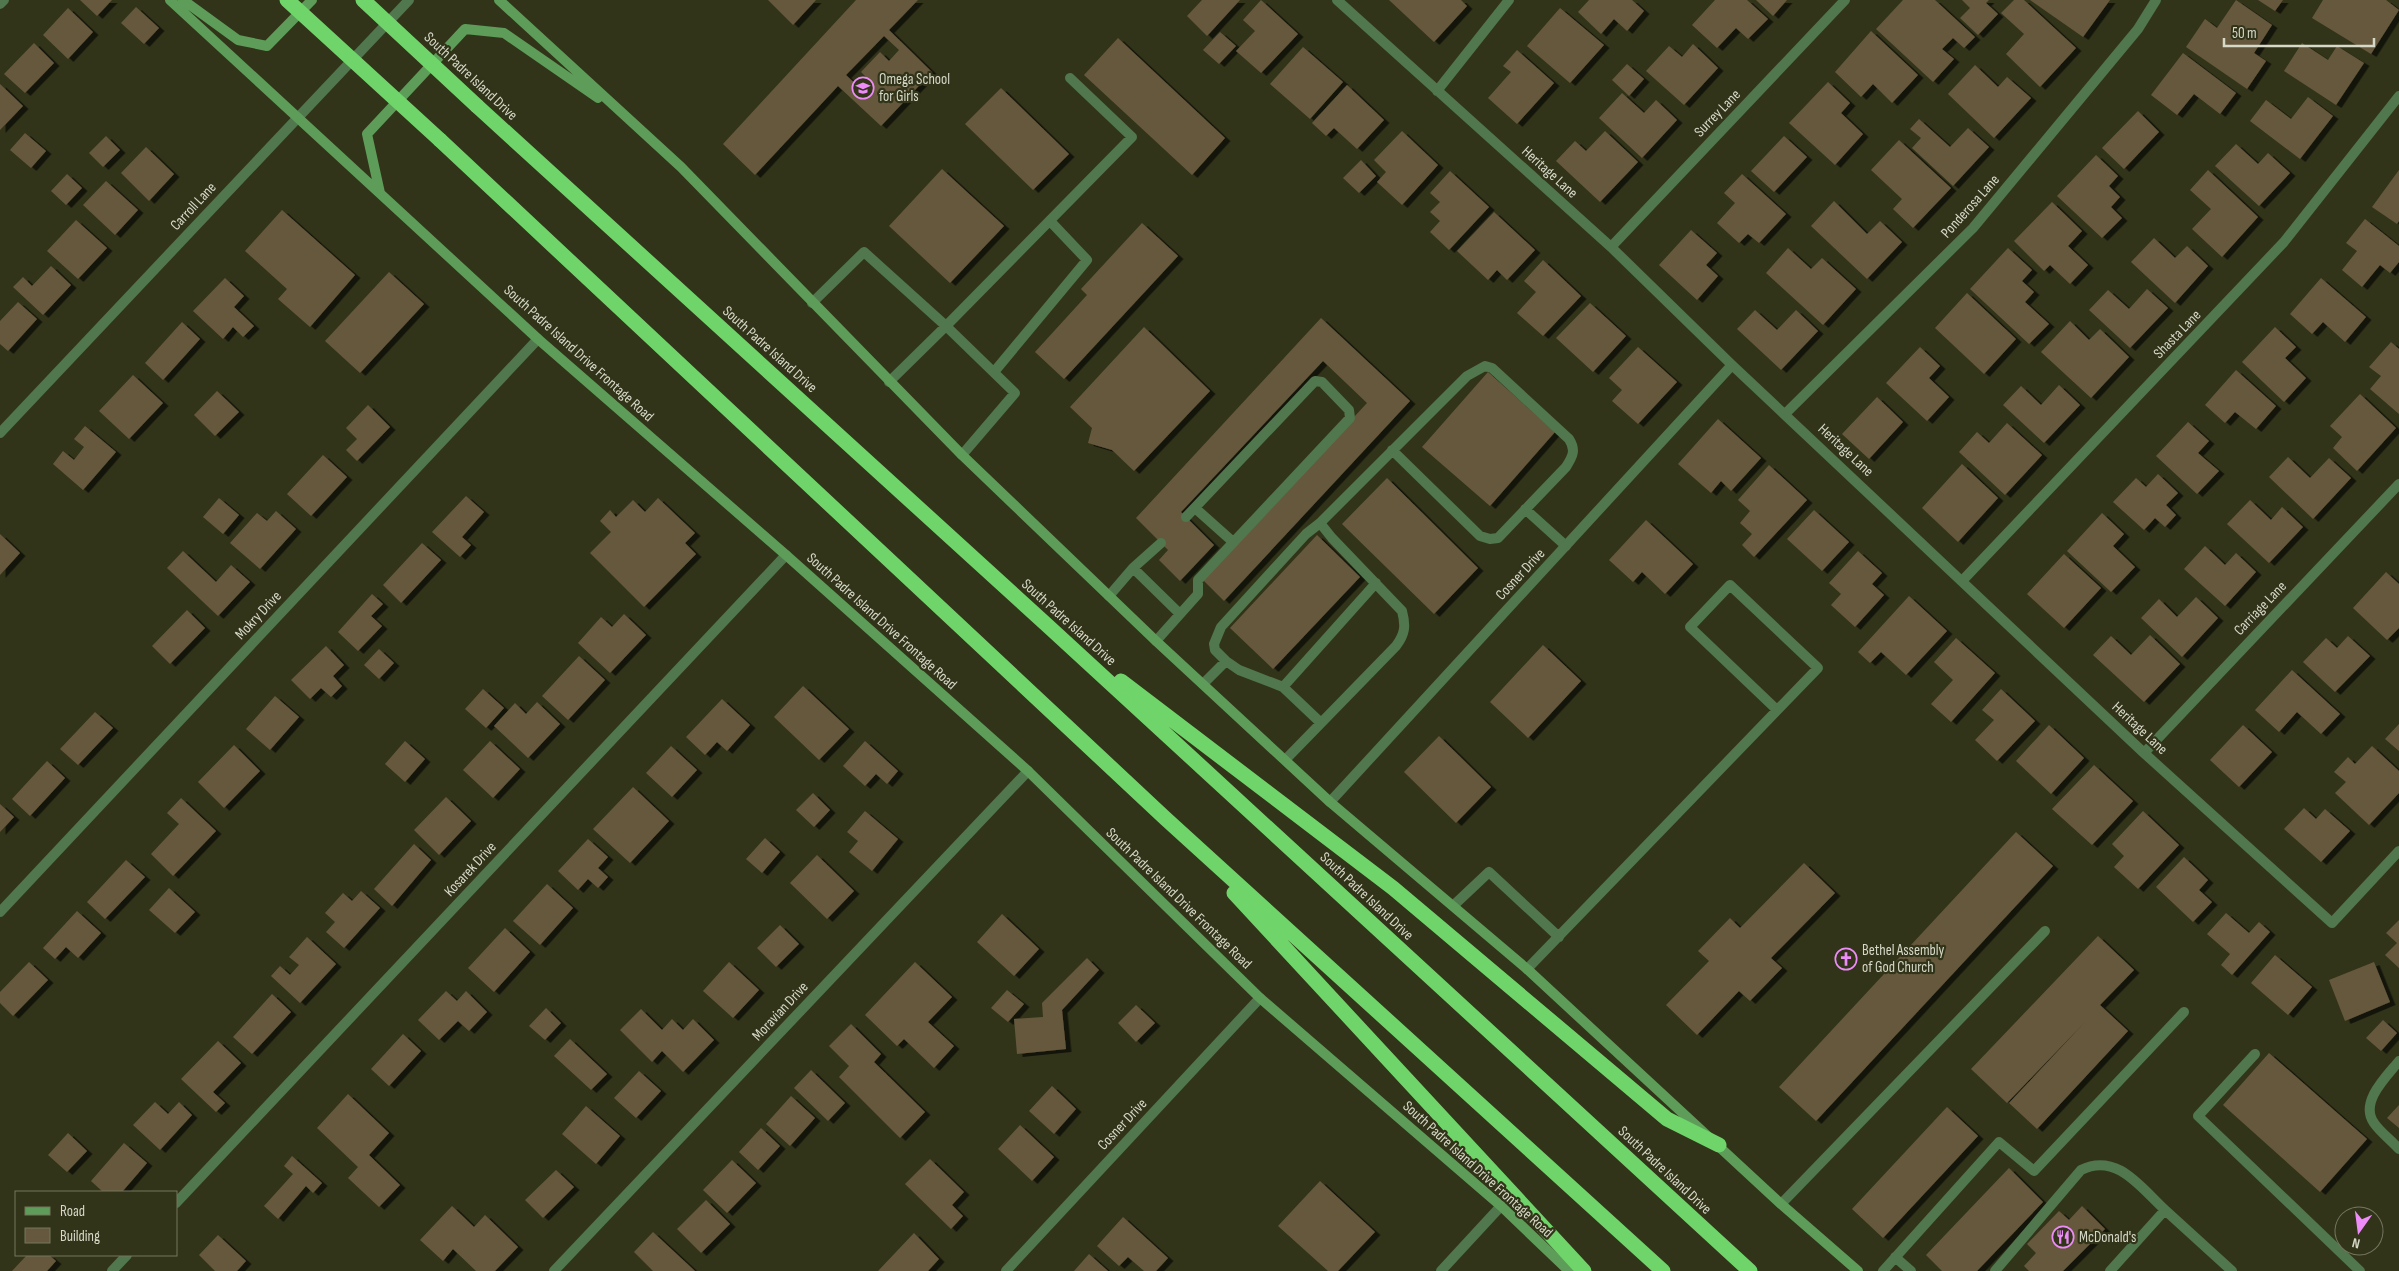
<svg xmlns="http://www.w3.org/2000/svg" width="2399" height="1271" font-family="'Sofia Sans Condensed',sans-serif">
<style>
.building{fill:#66583e;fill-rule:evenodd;filter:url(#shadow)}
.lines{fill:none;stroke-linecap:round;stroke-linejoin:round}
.service{stroke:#50774d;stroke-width:10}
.minor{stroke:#50774d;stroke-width:10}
.tertiary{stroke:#50774d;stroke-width:10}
.secondary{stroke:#5d9d59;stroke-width:10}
.motorway{stroke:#6fd56a;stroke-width:15}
.motorway-bridge{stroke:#6fd56a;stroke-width:15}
.labels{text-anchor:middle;stroke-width:4.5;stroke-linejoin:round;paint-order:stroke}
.street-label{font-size:15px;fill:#d6d8c8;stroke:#323419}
.poi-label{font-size:15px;fill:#d6d8c8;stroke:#323419;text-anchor:start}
</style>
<defs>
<filter id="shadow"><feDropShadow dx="5.5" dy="3" stdDeviation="0" flood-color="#0009"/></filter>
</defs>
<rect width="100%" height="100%" fill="#323419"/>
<path class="building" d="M80 0H112L97 16Z
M768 0H816L793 25Z
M856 0H918L889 30 932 72 881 126 838 86 755 175 723 144ZM884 36 899 50 889 61 880 52 861 72 871 82 863 91 846 75Z
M1202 0H1240L1207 36 1187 16Z
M1261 0 1298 34 1261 73 1236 51 1255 31 1243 20Z
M1389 0H1461L1467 6 1434 42Z
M1589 0H1632L1644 11 1627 31 1614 19 1601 34 1578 12Z
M1715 0H1747L1768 19 1748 39 1736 28 1717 48 1692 25Z
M1756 0H1787L1773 16Z
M1903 0H1935L1975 37 1964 48 1953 38 1942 49 1954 59 1933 82 1876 29Z
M1962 0H1989L1986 3 1998 14 1978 35 1960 18 1970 8Z
M2014 0H2024L2076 48 2040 87 2006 54 2024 34 2001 13Z
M2030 0H2110L2083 37Z
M2236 0 2272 25 2254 53 2266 61 2247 89 2186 47 2205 19 2217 28Z
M2258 0H2283L2275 11Z
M2323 0H2386L2399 10 2371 54 2312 18Z
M136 7 159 28 144 44 121 23Z
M68 8 93 32 68 59 43 35Z
M1560 8 1604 45 1570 83 1527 46Z
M1871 31 1918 75 1892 103 1873 84 1861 97 1835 72Z
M1220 32 1236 46 1219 64 1203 50Z
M1118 38 1225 138 1192 175 1084 75Z
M34 43 54 63 25 93 4 74Z
M2302 43 2328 60 2337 46 2364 63 2336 105 2284 71Z
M1693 44 1718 68 1684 105 1646 71 1669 46 1682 57Z
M1303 47 1343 82 1310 119 1270 84Z
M1517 50 1554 83 1517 124 1488 98 1511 72 1503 66Z
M2183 53 2236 93 2220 114 2194 94 2177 115 2151 95Z
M1627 64 1644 79 1629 96 1612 80Z
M1975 65 1998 87 2007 77 2031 98 1994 138 1948 94Z
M1828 82 1850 103 1841 113 1863 134 1835 165 1789 123Z
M0 84 23 106 0 130Z
M1347 85 1384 120 1357 149 1334 128 1326 136 1312 123Z
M1001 88 1069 154 1033 190 965 124Z
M1622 93 1644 113 1656 100 1677 120 1642 158 1599 118Z
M2308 97 2333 116 2300 159 2250 121 2266 100 2291 119Z
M2138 111 2159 132 2124 169 2102 148Z
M1919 119 1950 147 1968 128 1989 147 1953 186 1912 148 1921 138 1910 129Z
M1402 131 1438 165 1402 205 1377 182 1386 172 1374 160Z
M1605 131 1638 162 1600 202 1556 161 1575 141 1586 151Z
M25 133 46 151 31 168 10 150Z
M106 136 120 150 103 167 89 153Z
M1784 136 1807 157 1774 192 1751 171Z
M1899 140 1951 188 1913 228 1893 209 1902 199 1871 170Z
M2236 144 2258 164 2268 153 2290 173 2259 206 2215 166Z
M146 147 174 174 149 201 121 173Z
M2096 155 2118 176 2109 186 2120 197 2111 207 2122 218 2102 238 2057 196Z
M1361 160 1376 176 1359 193 1343 178Z
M942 169 1004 226 950 283 889 226Z
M2208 170 2258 217 2222 257 2192 229 2211 209 2190 190Z
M2399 170V221L2397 224 2372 207Z
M1450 171 1489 207 1449 250 1430 232 1440 221 1430 212 1440 202 1430 193Z
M67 174 82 188 66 205 51 191Z
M1742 174 1786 214 1759 243 1748 234 1739 243 1717 223 1735 203 1724 193Z
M106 181 138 210 115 235 83 205Z
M1834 201 1867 234 1880 221 1902 242 1867 279 1811 226Z
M2052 202 2082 231 2068 246 2088 265 2070 284 2050 265 2044 271 2014 241Z
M282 210 355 275 310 327 278 299 287 289 245 251Z
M1494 212 1535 250 1507 280 1497 270 1488 280 1457 251Z
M2365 219 2399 246V262L2390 273 2380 265 2362 287 2342 270 2357 251 2346 243Z
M76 220 107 248 78 279 47 251Z
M1142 223 1178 256 1064 379 1035 352 1087 295 1081 289Z
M1691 230 1717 253 1706 265 1718 276 1697 300 1659 265Z
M2154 238 2175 258 2187 246 2208 266 2175 303 2131 262Z
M1788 248 1811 269 1822 258 1856 289 1823 325 1766 273Z
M2008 248 2032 270 2022 281 2034 292 2025 302 2049 324 2029 344 1970 289Z
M1543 260 1581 296 1543 336 1517 313 1536 292 1524 281Z
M51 266 71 285 43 315 13 287 23 277 32 286Z
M389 272 424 304 360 373 325 341Z
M225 278 244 296 234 307 254 326 243 337 233 327 223 339 193 311Z
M2321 278 2366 317 2345 342 2323 322 2312 334 2290 314Z
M2147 289 2168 308 2130 348 2089 310 2108 290 2129 309Z
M1967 293 2016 339 1984 374 1935 328Z
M18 302 37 319 8 351 0 344V321Z
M1590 303 1626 336 1593 372 1556 338Z
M1755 310 1777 330 1796 310 1818 331 1781 370 1737 329Z
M1321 318 1410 401 1224 601 1203 580 1367 403 1323 361 1181 512 1214 545 1180 581 1159 560 1168 550 1136 518Z
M2070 321 2089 340 2100 329 2129 357 2091 398 2041 352Z
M182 322 200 339 163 380 145 363Z
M1144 327 1210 391 1134 471 1112 450 1088 443 1092 428 1070 407Z
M2275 327 2296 347 2285 358 2306 378 2284 402 2242 362Z
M2391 342 2399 349V414L2370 389 2381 376 2369 367Z
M1638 347 1677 382 1638 424 1612 401 1622 390 1609 378Z
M1920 347 1940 366 1929 378 1949 397 1927 421 1886 383Z
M2236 370 2276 406 2256 429 2235 412 2225 423 2205 405Z
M1488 372 1555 432 1490 506 1422 447Z
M133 375 163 403 129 439 99 411Z
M2059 385 2080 405 2044 443 2003 405 2021 386 2041 405Z
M217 391 239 412 215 436 194 415Z
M2360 394 2396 428 2357 471 2333 448 2342 437 2330 426Z
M1877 397 1903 422 1869 459 1842 434Z
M368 405 390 427 357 461 346 450 357 439 346 428Z
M1718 419 1761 458 1731 491 1721 481 1711 493 1678 464Z
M2188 422 2209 441 2198 453 2219 471 2197 494 2156 456Z
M2007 423 2042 455 2005 495 1959 452 1977 432 1989 443Z
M85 426 116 452 83 490 53 464 63 451 74 460 84 447 74 439Z
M323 455 347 477 311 516 287 494Z
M2288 457 2310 478 2329 458 2351 478 2313 519 2269 477Z
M1962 464 1998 498 1958 542 1922 508Z
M1769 465 1807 500 1754 557 1742 545 1752 534 1740 523 1750 511 1738 500Z
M2158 474 2178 493 2166 505 2176 515 2165 527 2155 518 2144 530 2113 502 2136 478 2146 487Z
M1387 478 1478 568 1434 614 1342 524Z
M466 496 484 512 462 537 471 545 460 557 432 532Z
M219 498 239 515 223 534 203 517Z
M658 498 695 533 685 543 696 554 644 607 590 553 611 532 600 521 610 510 616 517 633 500 645 512Z
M2250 500 2271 520 2282 507 2303 527 2269 563 2227 524Z
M1814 510 1849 542 1822 571 1787 539Z
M276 511 296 529 260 569 230 543 257 513 267 521Z
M2102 513 2124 534 2113 546 2135 567 2111 592 2067 551Z
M1646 520 1693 564 1665 594 1642 572 1633 582 1609 560Z
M0 534 20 553 0 575Z
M1317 535 1360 577 1273 669 1230 628Z
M422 543 441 560 401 603 383 585Z
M2205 546 2225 565 2236 553 2256 572 2225 606 2184 569Z
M183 551 216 582 231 565 250 582 218 616 167 568Z
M1858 551 1882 573 1872 584 1884 595 1855 627 1831 605 1841 594 1829 583Z
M2064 554 2101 588 2064 628 2027 594Z
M2386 572 2399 584V628L2387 640 2353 608Z
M372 594 383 604 371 616 382 626 358 651 338 632Z
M1909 596 1947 631 1906 675 1881 652 1870 663 1858 652Z
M2196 597 2218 618 2182 657 2141 618 2159 599 2177 617Z
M187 610 205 628 170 664 152 646Z
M624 614 646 635 610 673 578 643 601 617 612 627Z
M2150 635 2180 664 2144 702 2093 655 2111 636 2131 655Z
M2348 636 2370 656 2335 692 2303 662 2326 638 2337 648Z
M1956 638 1995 673 1951 722 1931 704 1953 680 1934 662Z
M1543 645 1581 681 1528 738 1490 702Z
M326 646 344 665 333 676 342 686 331 697 321 688 310 699 291 680Z
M379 649 394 663 379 679 364 665Z
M579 656 605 680 568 720 542 696Z
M2292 670 2340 714 2321 734 2297 712 2279 732 2255 710Z
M803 686 849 729 819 760 774 717Z
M483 689 504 708 486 728 465 709Z
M2001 689 2035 721 1997 761 1975 740 1994 720 1982 710Z
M275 696 299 717 270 750 246 729Z
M722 699 750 725 727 751 717 742 705 755 686 737Z
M537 702 560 724 528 758 494 726 515 703 526 714Z
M95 712 113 728 78 765 60 749Z
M2399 724V751L2385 739Z
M2049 725 2084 758 2051 794 2016 761Z
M2243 725 2272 752 2239 787 2210 760Z
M1439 736 1491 787 1456 823 1404 772Z
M405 741 425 759 405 782 385 764Z
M490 741 520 769 493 798 463 770Z
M865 741 898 771 887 784 876 774 865 786 843 766Z
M234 745 260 771 224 808 198 782Z
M671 746 697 770 672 797 646 773Z
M2372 746 2399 771V793L2369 825 2335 793 2346 782 2334 772 2348 757 2355 764Z
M47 761 65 778 30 816 12 799Z
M2094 765 2133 801 2092 845 2052 809Z
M633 787 669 821 630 863 593 829Z
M813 793 830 810 814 827 796 810Z
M446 797 471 821 439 855 414 830Z
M181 798 216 831 173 876 151 854 179 824 167 813Z
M0 804 14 817 0 832Z
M2304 808 2316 819 2325 809 2350 831 2321 862 2284 829Z
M865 811 898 839 872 871 849 852 858 841 847 832Z
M2143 811 2179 845 2138 889 2114 867 2124 856 2112 844Z
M2016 832 2053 866 1816 1121 1779 1087Z
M765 838 780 852 762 873 746 859Z
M588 839 608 857 598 868 608 877 598 888 588 879 578 890 558 871Z
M414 844 431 860 392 906 374 889Z
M817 855 854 891 827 919 790 883Z
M2184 857 2208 880 2199 890 2212 902 2193 922 2156 887Z
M126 860 145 877 105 919 87 902Z
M1804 863 1835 893 1771 958 1782 968 1750 1001 1739 991 1697 1035 1666 1005 1709 961 1698 951 1730 918 1740 928Z
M547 884 573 908 540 945 513 921Z
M169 888 195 912 175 933 149 910Z
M361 891 380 908 344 948 326 932 335 922 325 913 343 893 352 901Z
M77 911 101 933 78 958 66 947 55 959 43 948Z
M2226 913 2249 933 2259 922 2270 932 2232 975 2221 965 2230 954 2207 934Z
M1002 914 1039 949 1014 976 977 942Z
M2399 920V968L2385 955 2397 943 2386 933Z
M780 925 799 944 776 967 757 948Z
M505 928 530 952 494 992 468 968Z
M2098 936 2134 970 2100 1005 2128 1031 2037 1129 2009 1103 2086 1021 2007 1103 1971 1069Z
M307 937 336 964 300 1003 271 976 280 966 290 975 299 965 289 957Z
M2275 955 2312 987 2288 1015 2251 983Z
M1087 958 1099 970 1062 1010 1066 1049 1017 1054 1014 1019 1043 1017 1042 1003Z
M29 962 48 980 13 1016 0 1003V992Z
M729 962 759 990 733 1018 703 991Z
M915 962 952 997 928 1022 954 1046 934 1068 904 1039 897 1046 865 1015Z
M2374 962 2390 1002 2345 1021 2329 980Z
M1007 990 1024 1004 1008 1022 991 1008Z
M446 991 457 1001 466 991 487 1012 469 1031 458 1021 439 1040 418 1020Z
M272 994 291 1012 252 1054 233 1037Z
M1136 1005 1155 1023 1136 1042 1118 1023Z
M546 1008 561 1023 545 1040 529 1026Z
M641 1009 662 1030 672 1019 683 1030 693 1019 714 1040 683 1072 662 1051 652 1062 620 1030Z
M2383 1020 2397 1033 2381 1051 2366 1038Z
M851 1024 881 1054 874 1062 925 1112 900 1138 839 1077 849 1066 829 1046Z
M403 1034 421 1051 389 1086 371 1069Z
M570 1039 607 1074 591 1090 554 1056Z
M218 1041 241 1063 213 1092 225 1103 216 1112 181 1079Z
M2269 1053 2367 1139 2320 1192 2223 1105Z
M811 1070 845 1103 828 1121 794 1088Z
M639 1071 661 1091 636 1118 614 1098Z
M1052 1086 1076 1109 1054 1134 1029 1111Z
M348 1094 389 1133 369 1155 400 1185 379 1207 348 1178 358 1167 317 1128Z
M791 1096 815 1118 790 1146 766 1124Z
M155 1102 168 1114 179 1102 192 1115 160 1150 133 1125Z
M2399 1105V1128L2387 1118Z
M586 1106 620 1136 596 1164 562 1134Z
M1947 1107 1978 1136 1883 1238 1852 1209Z
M1020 1125 1054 1157 1032 1181 998 1149Z
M761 1128 780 1146 758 1170 739 1152Z
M68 1133 87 1151 67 1172 48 1155Z
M124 1143 147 1163 122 1192H103L91 1181Z
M292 1156 322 1183 313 1193 306 1186 278 1219 264 1206 293 1174 284 1166Z
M930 1159 964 1192 952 1205 963 1216 951 1229 905 1184Z
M732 1160 756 1183 727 1213 703 1190Z
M2009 1168 2043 1202 1977 1271H1942L1926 1255Z
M556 1170 574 1187 543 1218 525 1200Z
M1320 1181 1375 1232 1338 1271H1328L1278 1226Z
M706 1200 730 1224 701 1253 677 1229Z
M452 1206 474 1227 485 1215 518 1247 495 1271H476L453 1249 443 1261 420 1240Z
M2082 1206 2105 1229 2063 1271H2029L2024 1266 2036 1253 2027 1244 2059 1211 2069 1220Z
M1123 1217 1168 1258 1156 1271H1144L1128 1257 1119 1266 1097 1246Z
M653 1232 695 1271H653L634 1252Z
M914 1233 939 1259 928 1271H878Z
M218 1235 246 1261 237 1271H215L199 1255Z
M1089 1254 1108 1271H1074Z
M27 1255H49L56 1261 47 1271H12Z"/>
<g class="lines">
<path class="service" d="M812 303 864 252 946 326 1132 137 1070 78
M994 372 1087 260 1050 221
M889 382 946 326 1015 393 962 455
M1195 508 1232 541
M1525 509 1566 546
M1320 523 1306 534 1221 627 1214 644 1215 650 1226 661 1239 670 1283 687 1321 723
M1133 568 1180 614
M1109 596 1133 568 1161 543
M1156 641 1198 594V580L1350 418 1349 410 1322 382 1315 381 1186 517
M1203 684 1226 661
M1283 687 1376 583
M1286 759 1396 646C1405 634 1406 626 1402 611L1332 538 1320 523 1467 376 1485 366 1492 368 1569 439C1576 450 1573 456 1566 467L1498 538 1490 539 1480 536 1392 450
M1454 905 1489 872 1559 937
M1527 969 1818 668 1730 585 1690 627 1777 710
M2255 1054 2198 1116 2360 1271
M2399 1061C2387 1076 2359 1102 2374 1123 2380 1132 2391 1140 2399 1149
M1781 1204 2045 931
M1895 1257 1911 1271
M1883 1271 1999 1142 2034 1171 2184 1012
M1995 1271 2081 1170C2117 1152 2141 1188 2165 1210
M2110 1271 2165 1210 2232 1271"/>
<path class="minor" d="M1337 0 1611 247 1732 365 2144 753 2332 923 2399 851
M0 4 4 0
M1437 91 1509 0
M1611 247 1845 0
M1785 414 1973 228 2138 29 2156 0
M1962 581 2284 242 2399 96
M2144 753 2399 484
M1330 802 1732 365
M0 912 538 339
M176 1203 786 555
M112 1271 127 1255
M554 1271 1028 771
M1006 1271 1260 998
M1441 1271 1501 1206"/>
<path class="tertiary" d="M0 433 409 0"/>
<path class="secondary" d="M170 0 538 339 786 555 1028 771 1260 998 1501 1206 1569 1271
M183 0 238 40 267 46 312 0
M499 0 681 167 962 455 1156 641 1330 802 1527 969 1781 1204 1858 1271
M380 193 367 134 465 29 504 33 598 98"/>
<path class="motorway" d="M477 106 1048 626 1750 1271
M440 140 1166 819 1663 1271
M1121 681 1393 888 1667 1119 1719 1145
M1234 893 1584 1271"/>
<path class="motorway-bridge" d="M287 0 440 140
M363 0 477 106"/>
</g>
<defs>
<g id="school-ring" transform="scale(1.125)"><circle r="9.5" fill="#323419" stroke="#ed8cf9" stroke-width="1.5"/><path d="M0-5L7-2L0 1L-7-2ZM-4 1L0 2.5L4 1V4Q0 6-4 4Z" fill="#ed8cf9"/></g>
<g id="church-ring" transform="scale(1.125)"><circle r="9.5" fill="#323419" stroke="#ed8cf9" stroke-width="1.5"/><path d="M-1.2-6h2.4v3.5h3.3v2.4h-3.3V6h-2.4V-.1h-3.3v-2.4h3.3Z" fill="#ed8cf9"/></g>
<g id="restaurant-ring" transform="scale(1.125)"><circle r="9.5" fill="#323419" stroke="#ed8cf9" stroke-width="1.5"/><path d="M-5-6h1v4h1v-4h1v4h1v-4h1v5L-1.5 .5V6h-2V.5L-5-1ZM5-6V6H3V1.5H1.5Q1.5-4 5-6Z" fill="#ed8cf9"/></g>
</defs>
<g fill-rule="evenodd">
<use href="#school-ring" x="863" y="88"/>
<use href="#church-ring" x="1846" y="959"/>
<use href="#restaurant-ring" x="2063" y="1237"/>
</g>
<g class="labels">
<g class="street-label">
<text transform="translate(471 76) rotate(43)" y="5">South Padre Island Drive</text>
<text transform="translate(1717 113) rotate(-46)" y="5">Surrey Lane</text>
<text transform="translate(1550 172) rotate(42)" y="5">Heritage Lane</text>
<text transform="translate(193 206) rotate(-47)" y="5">Carroll Lane</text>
<text transform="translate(1970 206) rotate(-48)" y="5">Ponderosa Lane</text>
<text transform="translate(2177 334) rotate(-46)" y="5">Shasta Lane</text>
<text transform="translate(770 349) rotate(42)" y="5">South Padre Island Drive</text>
<text transform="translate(579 353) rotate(42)" y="5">South Padre Island Drive Frontage Road</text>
<text transform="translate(1846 450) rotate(43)" y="5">Heritage Lane</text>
<text transform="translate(1520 574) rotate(-47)" y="5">Cosner Drive</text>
<text transform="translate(2260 608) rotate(-46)" y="5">Carriage Lane</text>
<text transform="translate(258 615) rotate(-47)" y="5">Mokry Drive</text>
<text transform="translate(882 621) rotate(42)" y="5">South Padre Island Drive Frontage Road</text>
<text transform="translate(1069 622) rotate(42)" y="5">South Padre Island Drive</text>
<text transform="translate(2140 728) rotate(43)" y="5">Heritage Lane</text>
<text transform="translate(470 869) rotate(-47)" y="5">Kosarek Drive</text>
<text transform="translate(1367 896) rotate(43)" y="5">South Padre Island Drive</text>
<text transform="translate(1179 898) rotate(44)" y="5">South Padre Island Drive Frontage Road</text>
<text transform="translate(780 1011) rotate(-47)" y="5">Moravian Drive</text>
<text transform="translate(1122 1124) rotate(-47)" y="5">Cosner Drive</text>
<text transform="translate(1478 1169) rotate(42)" y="5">South Padre Island Drive Frontage Road</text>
<text transform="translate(1665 1170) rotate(43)" y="5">South Padre Island Drive</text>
</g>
<g class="poi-label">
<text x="879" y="84">Omega School<tspan x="879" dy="17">for Girls</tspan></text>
<text x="1862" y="955">Bethel Assembly<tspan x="1862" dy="17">of God Church</tspan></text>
<text x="2079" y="1242">McDonald's</text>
</g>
</g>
<rect x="15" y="1191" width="162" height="65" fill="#323419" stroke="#74765f"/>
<rect x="25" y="1207" width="25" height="8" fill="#5d9d59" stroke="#74765f"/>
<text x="60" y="1216" font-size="15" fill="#d6d8c8">Road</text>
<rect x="25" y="1228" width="25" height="15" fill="#66583e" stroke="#74765f"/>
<text x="60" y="1241" font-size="15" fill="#d6d8c8">Building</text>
<g transform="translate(2359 1231) rotate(194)"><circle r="24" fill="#323419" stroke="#74765f"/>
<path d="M0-4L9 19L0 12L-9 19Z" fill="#ed8cf9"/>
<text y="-8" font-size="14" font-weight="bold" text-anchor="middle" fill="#d6d8c8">N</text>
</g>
<path d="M2224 38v8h150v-8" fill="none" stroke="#d6d8c8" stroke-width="2.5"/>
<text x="2232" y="38" font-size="15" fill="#d6d8c8" stroke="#323419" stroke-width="4" paint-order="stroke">50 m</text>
</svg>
